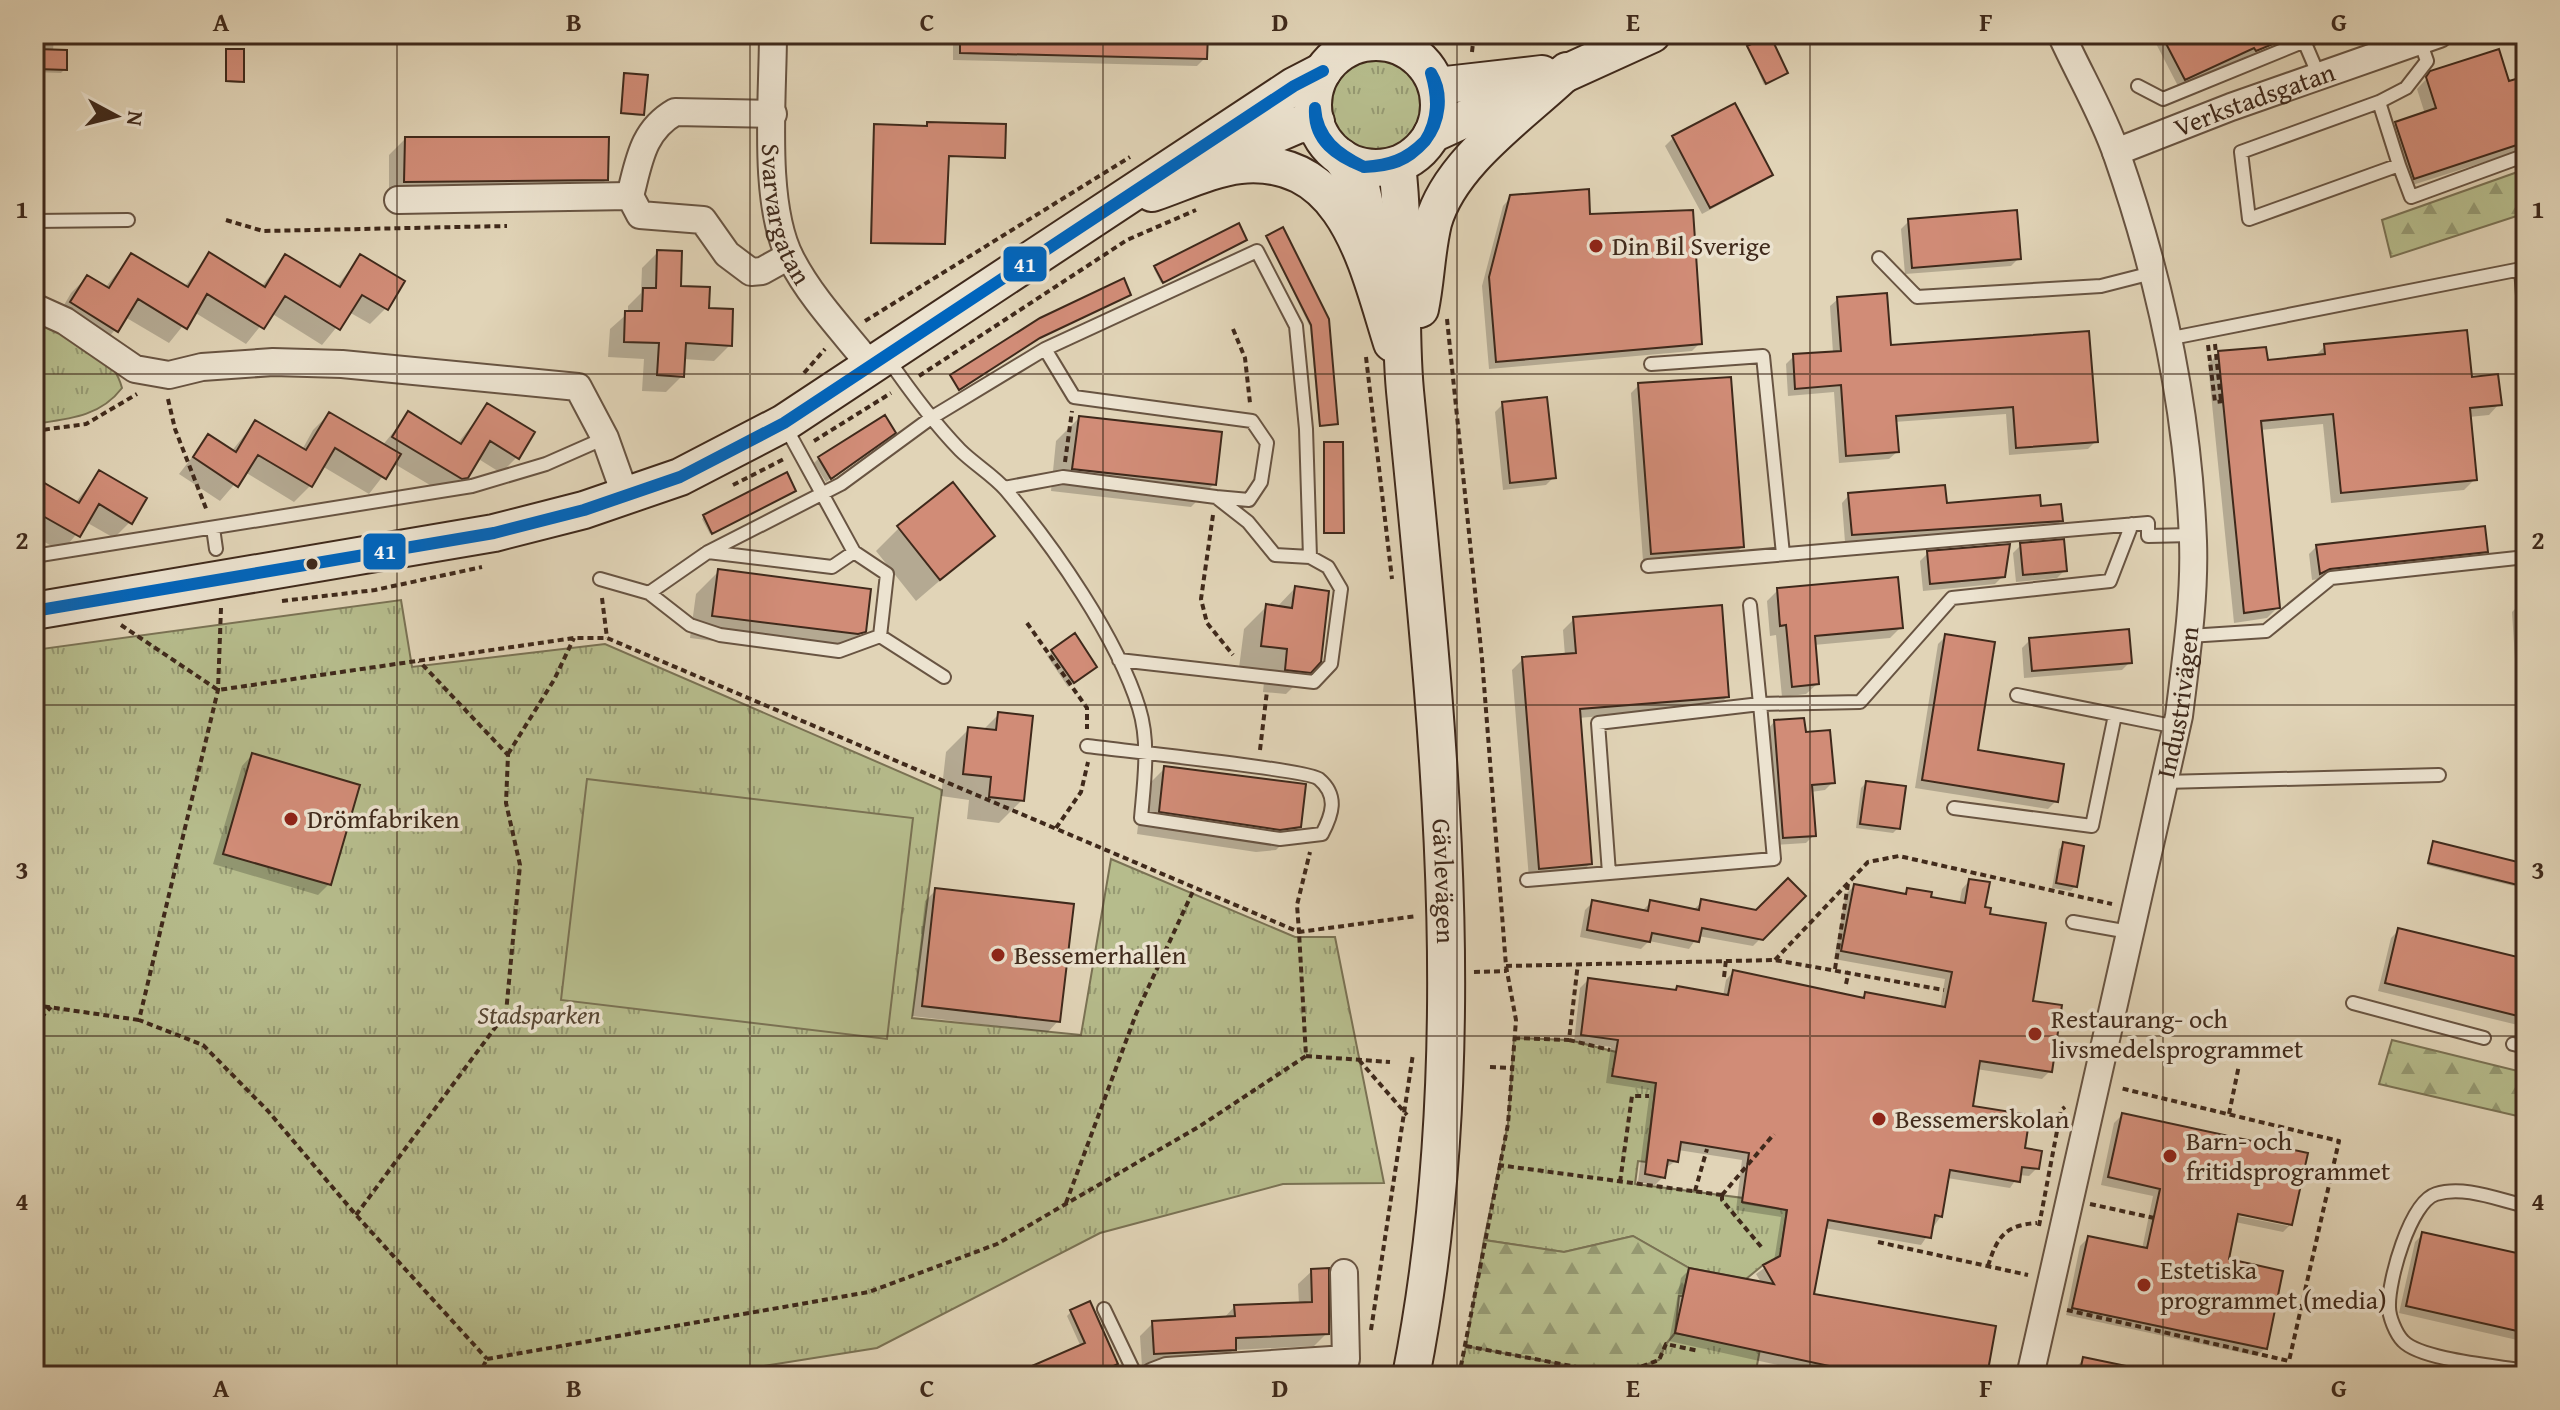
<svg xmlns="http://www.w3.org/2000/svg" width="2560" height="1410" font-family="'Gentium Book Plus',serif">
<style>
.grass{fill:url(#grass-tufts);stroke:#7a7254;stroke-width:2}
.forest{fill:url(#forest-firs);stroke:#7a7254;stroke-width:2}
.pitch{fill:#b6bc8c;stroke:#7a7254;stroke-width:2}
.shadow{fill:#0003;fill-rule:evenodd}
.building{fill:#d18c77;stroke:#3f291b;stroke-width:2}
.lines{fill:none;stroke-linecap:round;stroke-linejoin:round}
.service-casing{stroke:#685442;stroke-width:16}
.minor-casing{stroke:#685442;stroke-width:30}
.secondary-casing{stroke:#3f291b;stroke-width:40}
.path{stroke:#3f291b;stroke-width:4;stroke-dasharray:6 4;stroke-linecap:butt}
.service{stroke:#ece3d0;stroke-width:12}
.minor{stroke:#ece3d0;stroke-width:26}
.secondary{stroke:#ece3d0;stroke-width:36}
.bus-1-casing{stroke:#ece3d0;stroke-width:18}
.bus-1{stroke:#0065bd;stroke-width:12}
.grid{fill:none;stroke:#3f291b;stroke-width:2;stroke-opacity:0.55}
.poi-dot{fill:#8f2418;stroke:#ece3d0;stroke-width:3}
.bus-dot{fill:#3f291b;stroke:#ece3d0;stroke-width:3}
.labels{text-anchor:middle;stroke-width:7;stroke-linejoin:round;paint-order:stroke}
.street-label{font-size:26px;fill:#3f291b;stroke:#ece3d0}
.poi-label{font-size:26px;fill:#3f291b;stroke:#ece3d0;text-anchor:start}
.park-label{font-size:26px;font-style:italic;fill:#574632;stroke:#ece3d0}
.line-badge{stroke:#ece3d0;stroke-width:3}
.badge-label{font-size:22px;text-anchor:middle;font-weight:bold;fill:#fff}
.neatline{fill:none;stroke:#3f291b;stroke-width:3}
.grid-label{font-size:26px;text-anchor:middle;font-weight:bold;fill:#3f291b}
</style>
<defs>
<pattern id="grass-tufts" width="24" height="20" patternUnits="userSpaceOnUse" patternTransform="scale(2)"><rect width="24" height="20" fill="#b6bc8c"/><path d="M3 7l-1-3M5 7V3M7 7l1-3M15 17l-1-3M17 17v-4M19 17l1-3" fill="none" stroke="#959972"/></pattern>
<pattern id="forest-firs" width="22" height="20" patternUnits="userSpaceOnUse" patternTransform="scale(2)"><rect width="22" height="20" fill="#b6bc8c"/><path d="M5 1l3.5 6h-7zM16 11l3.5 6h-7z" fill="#959972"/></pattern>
</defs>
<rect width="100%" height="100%" fill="#e1d4b7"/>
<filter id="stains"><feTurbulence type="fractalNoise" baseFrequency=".0025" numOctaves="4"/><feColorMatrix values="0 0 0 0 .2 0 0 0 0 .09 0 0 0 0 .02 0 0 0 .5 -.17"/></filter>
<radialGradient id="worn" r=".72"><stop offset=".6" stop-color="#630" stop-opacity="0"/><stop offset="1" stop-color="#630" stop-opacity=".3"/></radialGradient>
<path class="grass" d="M1313 104a63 63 0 1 1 126 0a63 63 0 1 1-126 0Z
M34 316C67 333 112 349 122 388 100 417 68 419 34 424Z
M401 600 412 667 605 644 942 790 912 1018 1081 1035 1111 859 1295 937H1335L1384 1183 1283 1184 1100 1233 877 1348 700 1376H34V650Z
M1514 1038 1569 1040 1616 1052 1656 1083 1646 1162 1638 1161 1635 1184 1743 1198V1203L1787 1210 1780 1258 1763 1265 1746 1279 1689 1268 1633 1236 1564 1252 1484 1240 1508 1124Z
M1675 1333 1760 1349 1755 1376H1710L1667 1368 1665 1376H1459L1466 1346 1620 1375 1660 1359 1665 1345Z"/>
<path class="forest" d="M2526 169V213L2391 257 2382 220Z
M2392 1040 2526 1073V1118L2379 1084Z
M1633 1236 1689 1268 1683 1296H1679L1675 1333 1665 1345 1659 1360 1617 1375 1466 1346 1484 1240 1564 1252Z"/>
<path class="pitch" d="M587 779 913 818 887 1039 561 1000Z"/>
<path class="shadow" d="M34 34H54L53 52 65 69 61 73 34 72Z
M107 34H138L133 40 107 39Z
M184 34H214V36L209 41H184Z
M457 34H486V37L482 42 457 41Z
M953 34H1206L1205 58 1197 66 953 60Z
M2151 34H2298L2178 86Z
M1748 47 1784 75 1764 85Z
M227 51 242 81 240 83 225 82Z
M2432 73 2526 141 2516 152 2403 188 2385 134 2396 124 2425 114 2417 89Z
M625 75 642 114 640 116 620 114Z
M928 124 1003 157H947L942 245 870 244 873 128H926Z
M1673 138 1770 175 1762 182 1702 214 1665 146Z
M405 139 606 180 590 196 389 197V155Z
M1511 197 1588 216 1700 343 1692 351 1489 369 1482 286 1503 206Z
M1909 221 2019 258 2011 266 1905 274 1901 229Z
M1267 238 1327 319 1334 425 1319 427 1310 327Z
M1243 242 1161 283 1154 269 1155 267Z
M658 252 678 288 707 310 730 345 714 361 683 359 682 376 666 392 642 391 644 359 608 357 610 329 628 313V306L641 293 642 268Z
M131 255 184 287 210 255 261 287 286 256 336 287 360 257 386 308 370 324 349 312 322 345 271 313 246 344 194 312 169 343 125 317 101 347 56 319 71 293 87 277 105 288Z
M1838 299 1889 347 2096 441 2088 449 2009 455 2006 414 1894 422 1897 452 1889 459 1839 463 1834 392 1788 396 1786 364 1794 356 1833 353 1830 306Z
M2325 346 2499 404 2489 415 2469 417 2475 479 2464 490 2331 503 2323 424 2260 430 2277 608 2267 618 2234 623 2208 364 2219 353 2266 362 2313 358Z
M1639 385 1742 547 1734 555 1643 561 1631 393Z
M1503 404 1554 477 1546 485 1503 490 1495 412Z
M488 405 517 457 501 473 477 458 450 493 445 494 393 463 369 494 322 466 310 486 294 502 245 472 220 501 179 474 208 437 231 452 255 422 302 450 313 430 329 414 382 446 408 414 457 444Z
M1079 418 1214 484 1191 507 1051 491 1056 441Z
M888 437 826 482 814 463 819 458Z
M1325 444 1342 532 1340 534H1323Z
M99 473 130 522 114 538 86 522 62 552 34 536V479L75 503Z
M792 493 710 534 702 519 704 517Z
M1849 495 1945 505 2061 521 2053 528 1845 542 1842 503Z
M899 528 993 535 916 601 876 551Z
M2021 545 2065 570 2057 578 2016 582 2013 553Z
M2317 546 2486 551 2478 559 2312 580 2309 554Z
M1928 553 2003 576 1995 584 1923 591 1920 561Z
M719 571 864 631 834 656 690 638 696 594Z
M1295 588 1319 661 1286 694 1263 692 1265 672 1239 668 1244 629 1267 606 1276 608Z
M1778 590 1901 627 1890 638 1814 645 1817 684 1806 694 1782 697 1776 635 1770 636 1767 601Z
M2520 604H2526V705L2518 706 2512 612Z
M1574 619 1727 697 1717 707 1578 718 1590 864 1579 874 1529 879 1512 670 1523 659 1565 656 1563 630Z
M1074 636 1090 671 1068 687 1047 656Z
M1946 636 1975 752 2056 801 2048 809 1915 788 1938 644Z
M2030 640 2130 662 2122 670 2024 678 2022 648Z
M999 714 1022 800 999 823 967 819 969 800 941 796 946 752 969 729 982 731Z
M1774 722 1804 734 1833 782 1825 790 1811 792 1814 835 1806 843 1776 845 1767 730Z
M252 755 329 884 318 895 213 864 242 766Z
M1165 768 1299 827 1276 850 1256 852 1137 834 1142 791Z
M1866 783 1898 828 1893 833 1856 828 1861 788Z
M2434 843 2526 866V889L2427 865Z
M2064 844 2075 886 2071 891 2052 888 2059 849Z
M1969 881 2031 1002 2050 1071 2042 1079 1976 1069 1971 1107 2022 1150 2037 1168 2029 1176 2019 1175 2010 1188 1947 1178 1941 1216 1921 1245 1824 1228 1812 1296 1985 1376H1827L1669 1341 1681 1278 1689 1270 1762 1284 1756 1274 1774 1261 1781 1217 1736 1210 1742 1160 1678 1150 1676 1161 1664 1169 1663 1177 1655 1185 1638 1182 1650 1090 1606 1083 1611 1047 1574 1042 1580 988 1588 980 1723 996 1726 980 1733 972 1861 999 1866 994 1940 1008 1945 979 1834 959 1846 894 1854 886 1903 895 1908 890 1929 899 1959 904 1962 889Z
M936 890 1058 1021 1048 1032 912 1016 925 901Z
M1803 896 1753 946 1698 936 1689 949 1649 941 1641 949 1580 937 1585 910 1593 902 1643 910 1651 902 1693 910 1702 902 1757 912Z
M2399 930 2526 961V1027L2378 991 2391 938Z
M2122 1115 2306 1155 2291 1224 2283 1232 2235 1222 2226 1261 2281 1272 2265 1348 2257 1356 2066 1315 2080 1246 2088 1238 2142 1249 2153 1196 2101 1185 2114 1123ZM2229 1210 2288 1222V1226L2228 1214Z
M2423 1234 2526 1257V1342L2399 1313 2415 1242Z
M1312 1271 1327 1333 1314 1346 1233 1350 1221 1362 1142 1367 1140 1336 1153 1323 1223 1319 1234 1307 1299 1304 1298 1284Z
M1071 1312 1116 1364 1093 1376H1014L1081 1347 1067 1316Z
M2084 1359 2160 1376H2074L2076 1367Z
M1667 1370 1699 1376H1662Z"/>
<path class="building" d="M960 34H1208L1207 59 960 53Z
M2161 34H2297L2256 51 2254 48 2185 80Z
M1770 35 1788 73 1766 84 1747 46Z
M37 49 67 50V70L37 69Z
M226 49H244V82L226 81Z
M2499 49 2509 81 2526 76V142L2414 179 2395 122 2436 108 2426 77 2430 71Z
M624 73 648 75 644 115 621 113Z
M1735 103 1773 175 1710 208 1672 136Z
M927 122 1006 124 1005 158 949 156 945 244 871 243 874 124 927 126Z
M405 137H609L608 180 404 182Z
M1589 189 1590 214 1693 210 1702 344 1496 362 1489 277 1510 195Z
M2017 210 2021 259 1912 268 1908 219Z
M1239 223 1247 240 1163 283 1154 266Z
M1283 227 1329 319 1338 424 1320 426 1311 325 1266 236Z
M657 250 682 251 681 286 710 287 709 308 733 309 732 346 686 343 684 377 657 375 659 343 624 342 625 311H642L643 288H656Z
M209 252 265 287 285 254 340 287 360 254 405 281 388 310 362 295 340 330 285 296 264 329 207 294 187 329 138 299 118 332 70 302 87 275 109 288 131 253 188 287Z
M1124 278 1131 295 1040 338 959 390 950 375 1040 318Z
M1887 293 1891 345 2089 331 2098 442 2016 448 2013 407 1896 416 1899 452 1846 456 1841 385 1795 389 1793 354 1841 351 1837 297Z
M2467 330 2472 377 2498 374 2502 405 2470 408 2477 480 2341 493 2333 414 2261 421 2280 608 2244 613 2218 351 2266 347 2268 360 2325 354 2324 344Z
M1731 377 1744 547 1651 554 1638 383Z
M1547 397 1556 478 1510 483 1502 402Z
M487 403 535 432 519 459 490 441 468 478 462 479 392 437 408 411 461 444Z
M329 412 401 454 386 479 335 448 312 487 258 455 238 487 193 457 208 434 236 452 255 420 306 450Z
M885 415 896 433 831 479 818 457Z
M1079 416 1222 432 1216 485 1072 469Z
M1324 442H1343L1344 533H1324Z
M99 470 147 498 132 524 99 504 80 537 34 511V477L79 503Z
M787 472 796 491 712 534 703 515Z
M953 482 995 536 940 580 897 526Z
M1945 485 1947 503 2040 495 2041 506 2061 504 2063 521 1852 535 1848 493Z
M2485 526 2488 552 2330 569 2320 574 2316 545Z
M2064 539 2067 571 2023 575 2020 543Z
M2010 544 2005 577 1930 584 1927 551Z
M718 569 871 589 866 632 858 634 712 616Z
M1898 577 1903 628 1815 636 1819 684 1792 687 1786 625 1780 626 1777 588Z
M1295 586 1329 591 1321 662 1311 673 1285 670 1287 649 1261 646 1266 604 1292 608Z
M1722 605 1729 697 1580 709 1592 864 1539 869 1522 657 1576 653 1573 617Z
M2129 629 2132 663 2032 671 2029 638Z
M1075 633 1097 667 1074 683 1051 650Z
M1945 634 1995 642 1978 750 2064 764 2058 802 1922 780Z
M998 712 1033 716 1024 801 989 797 991 777 963 774 968 727 996 730Z
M1804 718 1806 732 1830 730 1835 783 1812 785 1816 836 1783 838 1774 720Z
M252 753 360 785 331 885 223 854Z
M1164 766 1306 784 1301 827 1280 830 1159 812Z
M1866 781 1906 786 1900 829 1860 824Z
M2433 841 2526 864V887L2428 863Z
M2063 842 2084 846 2077 887 2056 883Z
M1788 878 1806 896 1763 940 1702 928 1699 942 1652 933 1650 942 1587 930 1592 900 1648 911 1650 900 1699 910 1701 899 1756 910Z
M1969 879 1990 882 1985 907 1991 908 1990 914 2046 923 2033 1001 2062 1005 2052 1072 1980 1061 1973 1106 2030 1115 2025 1148 2042 1151 2039 1169 2022 1167 2020 1182 1950 1170 1942 1217 1935 1215 1931 1238 1828 1220 1814 1294 1996 1326 1987 1376H1832L1834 1367 1675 1333 1689 1268 1774 1284 1763 1265 1780 1256 1787 1210 1742 1202 1749 1153 1681 1142 1678 1162 1668 1160 1665 1178 1645 1174 1656 1083 1612 1076 1618 1040 1581 1035 1588 978 1676 990 1677 986 1728 995 1733 970 1864 998 1865 992 1945 1007 1952 972 1841 951 1854 884 1906 894 1907 888 1932 892 1931 897 1965 903Z
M935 888 1074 904 1060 1022 922 1006Z
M2398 928 2526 959V1018L2385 983Z
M2122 1113 2308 1153 2292 1225 2238 1214 2229 1259 2283 1271 2267 1349 2072 1308 2088 1236 2147 1248 2160 1189 2108 1177Z
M2422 1232 2526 1255V1333L2406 1306Z
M1329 1268V1334L1236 1338V1350L1154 1354 1152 1321 1235 1316 1234 1305 1312 1302 1311 1269Z
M1090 1301 1118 1364 1091 1376H1009L1085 1343 1070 1310Z
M2083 1357 2136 1368 2135 1376H2079Z"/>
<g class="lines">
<g class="service-casing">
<path id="service" d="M2304 41 2319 76
M2420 41 2427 61 2406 88 2379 102 2241 152 2249 219 2399 165 2411 197 2526 155
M2138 86 2163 99 2322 34
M2379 102 2399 165
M34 221 128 220
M1879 258 1917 297 2101 286 2152 273
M2167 339 2521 269 2526 335
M1045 349 1074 397 1252 421 1267 443 1261 482 1249 500 1216 497
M888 359C910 391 933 422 960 450 974 464 993 475 1006 490 1054 547 1117 637 1139 708 1150 743 1144 782 1141 818L1280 839 1322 834C1332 815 1339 796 1319 779 1309 770 1117 750 1087 746
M1651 364 1763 356 1783 554
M785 426 854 552 887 574 880 636 944 677
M1004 488 1063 477 1216 497 1248 522 1275 555 1310 557 1328 567 1341 589 1331 664 1314 682 1119 660
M213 528 216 549
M854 552 832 567 708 552 841 484 931 418 1045 349 1257 251 1296 326 1306 429 1310 557
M34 556 472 486 546 464 605 438
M1648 566 2148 523V536L2192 535
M600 579 649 593 690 625 720 635 839 651 880 636
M649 593 708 552
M1750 605 1760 704 1860 702 1952 598 2110 581 2132 524
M2189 636 2266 631 2331 578 2526 557
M2017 695 2177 727
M2164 782 2439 775
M1954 808 2092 826 2115 715
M1527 880 1774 859 1760 704 1598 723 1609 873
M2073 922 2129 932
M2353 1003 2484 1038
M2513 1044 2526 1047
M2526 1206C2499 1200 2464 1185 2436 1194 2410 1202 2388 1281 2389 1307 2389 1317 2396 1334 2403 1341 2421 1360 2498 1366 2526 1371
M1104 1309 1136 1376"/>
</g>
<g class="minor-casing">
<g id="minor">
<path id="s1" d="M773 34C773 96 762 204 791 259 811 298 844 332 871 366"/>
<path id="s2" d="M2116 152 2231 107 2439 34"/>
<path d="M630 196C639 162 642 131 675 112L773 114"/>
<path d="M398 200 630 196 640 215 703 220 727 254 751 272 762 271 789 256"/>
<path d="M34 307 65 321 135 369 169 375 202 367 273 362 342 364 578 387 605 438 626 497"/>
<path d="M1154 1376 1167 1371 1346 1359 1344 1273"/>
<path id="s3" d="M2030 1376 2179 716C2186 658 2195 599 2193 541 2188 411 2160 278 2117 155 2103 114 2079 74 2061 34"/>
</g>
</g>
<g class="secondary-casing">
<g id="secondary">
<circle cx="1376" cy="105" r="63"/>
<path d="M1437 86 1542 74"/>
<path d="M1432 134 1652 34"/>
<path d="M1341 157 1361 187 1375 251"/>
<path d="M1220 158 1297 125 1316 122"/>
<path id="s4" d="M1397 165C1406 240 1398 316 1405 391 1437 722 1476 1046 1411 1376"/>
<path d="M1152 193C1179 184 1212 168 1240 165 1346 155 1367 264 1392 343"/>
<path d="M1420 309C1426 281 1426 252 1433 223 1450 162 1522 114 1567 71"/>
<path d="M34 611 494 533 584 510 680 477 784 423 1294 86 1323 71"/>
</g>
</g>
<path class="path" d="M1322 43 1330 34
M1472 52 1474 34
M226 220 263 231 507 226
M1447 319 1482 659 1506 966 1516 1020 1508 1124 1459 1376
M865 321 1130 157
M1233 329 1245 358 1250 403
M2215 344 2221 401
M2208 345 2215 402 2223 401
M1366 357 1392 579
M804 373 825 349
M919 376 1127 240 1196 210
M168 399 175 429 207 511
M34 431 86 424 137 394
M814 441 891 393
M1065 462 1072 411
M733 485 786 458
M1213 515 1201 599 1207 623 1233 655
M602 598 607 638
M282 601 375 590 482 567
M221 608 218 690 139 1020 203 1045 268 1111 356 1215 487 1359
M1027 623 1087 708V729
M121 625 218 690 574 638H607L1299 932 1297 905 1310 852
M1260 750 1267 691
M508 754 554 680 574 638
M1056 828 1081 792 1088 762
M1775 960 1868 862 1899 856 2112 904
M1506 966 1775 960 1944 990
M1835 969 1848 884
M1474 972 1507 971
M1724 977 1726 960
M1846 984 1849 971
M34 1005 139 1020
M34 1025 51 1007
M1514 1038 1569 1040 1578 963
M1569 1040 1610 1050
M1306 1056 1390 1062
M1359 1060 1407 1115
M1490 1067 1511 1068
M2229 1114 2239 1065
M1498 1165 1722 1195
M1620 1182 1632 1096H1649
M1695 1191 1707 1149
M1722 1195 1774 1134
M1722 1195V1200L1763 1249
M1066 1203 1136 1014 1194 889
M2090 1204 2154 1218
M356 1215 506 1013 520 865 506 803 508 755 419 661
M2039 1226 2061 1110 2065 1107
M1878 1242 2028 1275
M1988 1266C1997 1237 2005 1225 2037 1223
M2067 1310 2289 1361 2339 1141 2120 1088
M1371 1330 1413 1054
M1466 1346 1619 1375 1659 1360 1666 1344 1699 1351
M487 1359 869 1292 997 1244 1200 1126 1306 1056 1299 932 1417 916
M478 1376 487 1359"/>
<use href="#service" class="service"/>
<use href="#minor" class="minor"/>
<use href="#secondary" class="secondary"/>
<g class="bus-1-casing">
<path id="bus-1" d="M1315 108C1317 139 1338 154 1364 167
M1315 108C1313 141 1337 156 1364 167
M1425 141C1439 119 1438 97 1431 73
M1425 141C1440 122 1444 94 1431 73
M1364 167C1390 165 1406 160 1425 141
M1364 167C1391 166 1406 162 1425 141
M34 611 494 533 584 510 680 477 784 423 1294 86 1323 71"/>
</g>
<use href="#bus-1" class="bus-1"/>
</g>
<path class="grid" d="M397 34V1376M750 34V1376M1103 34V1376M1457 34V1376M1810 34V1376M2163 34V1376M34 374H2526M34 705H2526M34 1036H2526"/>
<g class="poi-dot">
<circle cx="1596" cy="246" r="8"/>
<circle cx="291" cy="819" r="8"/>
<circle cx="998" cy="955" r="8"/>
<circle cx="2035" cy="1034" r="8"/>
<circle cx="1879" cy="1119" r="8"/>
<circle cx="2170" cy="1156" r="8"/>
<circle cx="2144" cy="1285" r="8"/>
</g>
<circle class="bus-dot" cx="312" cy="564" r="7"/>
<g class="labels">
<g class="street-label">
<text dy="9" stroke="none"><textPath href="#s2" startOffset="148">Verkstadsgatan</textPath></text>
<text dy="9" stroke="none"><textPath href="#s1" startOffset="182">Svarvargatan</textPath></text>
<text dy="9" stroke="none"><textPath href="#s3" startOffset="690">Industrivägen</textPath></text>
<text dy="9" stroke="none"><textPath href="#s4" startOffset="718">Gävlevägen</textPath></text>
</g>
<g class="poi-label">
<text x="1612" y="255">Din Bil Sverige</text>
<text x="307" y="828">Drömfabriken</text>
<text x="1014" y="964">Bessemerhallen</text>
<text x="2051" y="1028">Restaurang- och<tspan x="2051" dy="30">livsmedelsprogrammet</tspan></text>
<text x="1895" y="1128">Bessemerskolan</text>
<text x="2186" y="1150">Barn- och<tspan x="2186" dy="30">fritidsprogrammet</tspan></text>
<text x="2160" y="1279">Estetiska<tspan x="2160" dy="30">programmet (media)</tspan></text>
</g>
<g class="park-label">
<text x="539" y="1024">Stadsparken</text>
</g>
</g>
<g class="line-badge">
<rect x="1002" y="245" width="46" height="38" rx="8" fill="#0065bd"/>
<rect x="362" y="532" width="45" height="39" rx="8" fill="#0065bd"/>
</g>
<g class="badge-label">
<text x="1025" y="272">41</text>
<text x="385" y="559">41</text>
</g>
<rect width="2560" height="1410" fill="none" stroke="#e1d4b7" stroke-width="88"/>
<g transform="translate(116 116) rotate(97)" stroke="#ece3d0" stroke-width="6" paint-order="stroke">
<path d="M0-6L14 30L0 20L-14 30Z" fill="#3f291b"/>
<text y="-12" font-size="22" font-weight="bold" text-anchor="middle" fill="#3f291b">N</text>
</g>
<rect x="44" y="44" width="2472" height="1322" class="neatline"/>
<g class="grid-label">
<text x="221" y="31">A</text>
<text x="574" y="31">B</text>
<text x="927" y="31">C</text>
<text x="1280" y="31">D</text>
<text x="1633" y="31">E</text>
<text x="1986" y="31">F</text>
<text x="2339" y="31">G</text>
<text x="22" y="218">1</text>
<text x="2538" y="218">1</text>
<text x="22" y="549">2</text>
<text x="2538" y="549">2</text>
<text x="22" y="879">3</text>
<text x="2538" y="879">3</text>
<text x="22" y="1210">4</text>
<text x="2538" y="1210">4</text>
<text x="221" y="1397">A</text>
<text x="574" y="1397">B</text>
<text x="927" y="1397">C</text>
<text x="1280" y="1397">D</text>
<text x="1633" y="1397">E</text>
<text x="1986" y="1397">F</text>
<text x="2339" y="1397">G</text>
</g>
<rect width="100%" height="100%" filter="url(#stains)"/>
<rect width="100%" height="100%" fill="url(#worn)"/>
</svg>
